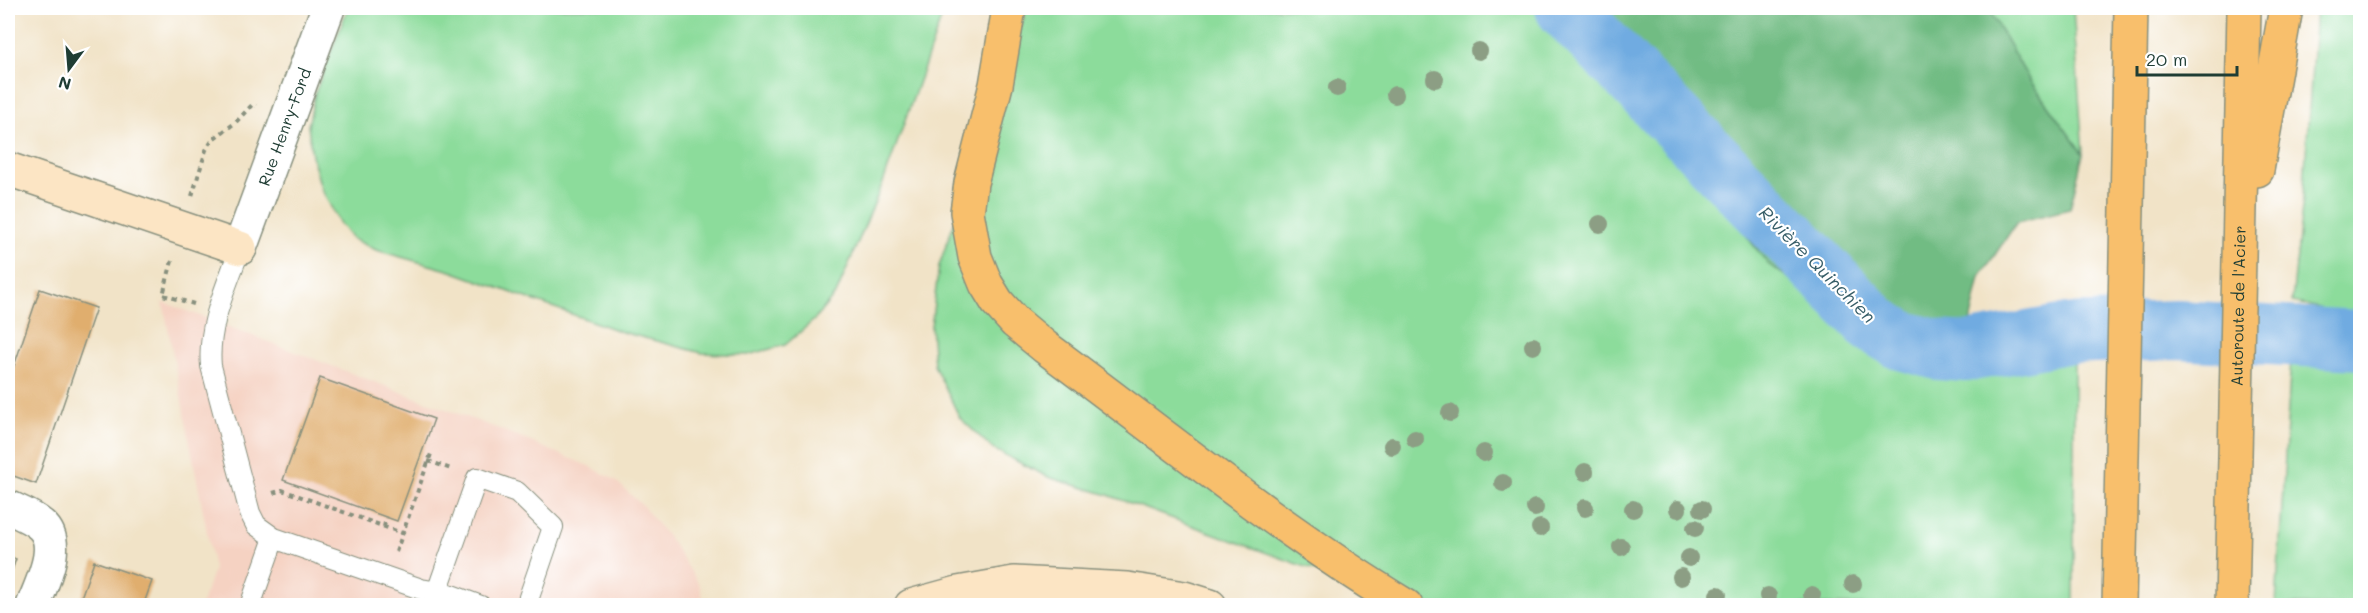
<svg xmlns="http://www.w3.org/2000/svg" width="2368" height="613" font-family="Mali,sans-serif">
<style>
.built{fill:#f5d2c2}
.green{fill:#8cdc9b;stroke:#568c68;stroke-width:1.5}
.forest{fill:#71bc83;stroke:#487c5c;stroke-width:1.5}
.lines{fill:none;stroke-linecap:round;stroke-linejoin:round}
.river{stroke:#70abe1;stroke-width:60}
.building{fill:#e0ae6e}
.service-casing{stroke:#88907e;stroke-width:22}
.minor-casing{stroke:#88907e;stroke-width:36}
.tertiary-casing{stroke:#88907e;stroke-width:36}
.secondary-casing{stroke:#88907e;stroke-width:36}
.motorway-casing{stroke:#88907e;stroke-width:36}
.path{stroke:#88907e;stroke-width:4;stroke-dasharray:4.5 4.5;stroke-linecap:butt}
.service{stroke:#fff;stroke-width:20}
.minor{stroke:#fff;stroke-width:33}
.tertiary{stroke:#fff;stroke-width:33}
.secondary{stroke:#fce5c4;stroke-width:33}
.motorway{stroke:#f8bf6c;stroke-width:33}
.tree{fill:#8c9e84}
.labels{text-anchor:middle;stroke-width:4.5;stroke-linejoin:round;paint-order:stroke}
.street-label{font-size:16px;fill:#1f3d34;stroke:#fff}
.water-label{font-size:18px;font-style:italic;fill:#375e68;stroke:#fff}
</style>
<rect width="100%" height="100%" fill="#fff"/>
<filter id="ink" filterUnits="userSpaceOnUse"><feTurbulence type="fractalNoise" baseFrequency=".0167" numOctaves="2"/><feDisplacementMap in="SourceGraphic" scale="12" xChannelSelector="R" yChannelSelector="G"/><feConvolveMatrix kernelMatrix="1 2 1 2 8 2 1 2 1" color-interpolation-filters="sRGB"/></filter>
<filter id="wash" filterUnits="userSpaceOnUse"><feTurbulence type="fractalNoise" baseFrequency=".008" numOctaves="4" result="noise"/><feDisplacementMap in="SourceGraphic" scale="24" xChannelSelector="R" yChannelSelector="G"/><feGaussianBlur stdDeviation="1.35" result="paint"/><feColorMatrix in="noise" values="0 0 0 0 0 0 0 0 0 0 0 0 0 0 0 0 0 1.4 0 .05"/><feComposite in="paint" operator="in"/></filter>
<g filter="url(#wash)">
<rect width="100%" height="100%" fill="#f1e3c7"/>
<path class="built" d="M163 302 504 431 591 467 615 480 643 506 672 542 699 584 705 605H201L214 569Z"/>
<path class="green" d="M348 8H945L884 180 837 292 814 320 785 345 748 355 702 353 622 332 451 271 376 250 353 239 340 224 321 188 312 156 308 126 315 93Z
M1027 8H1547L1570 25 1671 136 1768 264 1882 342 1960 369 1962 367 2026 359 2074 345V605H1410L1108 495 1048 477 993 449 960 418 934 365 931 326 939 266Z
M1988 8H2073L2083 154 2028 78Z
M2316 8H2360V317L2292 302 2303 198Z
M2308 353 2346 355 2360 360V605H2276L2291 357Z"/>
<path class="forest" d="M1547 8H1988L2028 78 2083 154 2070 209 2017 222 1980 277 1960 369 1882 342 1768 264 1671 136 1570 25Z"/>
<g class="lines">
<path class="river" d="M1565 8 1874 324 1901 340 1938 350 1966 352 2066 334 2176 330 2360 340"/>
</g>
<g id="blocks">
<path class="building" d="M40 289 96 308 36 484 8 474V384Z
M320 378 434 419 397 521 283 480Z
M8 556 16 559 8 582Z
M94 561 152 581 143 606H78Z"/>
</g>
</g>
<g filter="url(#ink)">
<use href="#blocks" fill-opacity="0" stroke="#88907e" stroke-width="1.5"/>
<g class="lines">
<g class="service-casing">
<path id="service" d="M240 248C227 286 207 325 211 366L250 513 256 525 274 538
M250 606 274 538 421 589 449 594 481 606
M432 606 477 478 517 492 553 527 526 606"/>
</g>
<g class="minor-casing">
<path id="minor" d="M8 507C19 512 32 517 41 525 63 544 41 584 33 606"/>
</g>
<g class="tertiary-casing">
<g id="tertiary">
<path id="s1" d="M240 248 328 8"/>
</g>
</g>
<g class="secondary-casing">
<path id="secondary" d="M8 169 240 248
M911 606 958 593 1014 583 1127 589 1184 598 1210 606"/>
</g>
<g class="motorway-casing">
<g id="motorway">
<path d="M1009 8 996 85 971 183 967 212 975 257 986 284 997 302 1015 322 1045 347C1164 435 1279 529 1406 606"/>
<path d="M2257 170 2286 8"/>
<path d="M2119 606 2131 8"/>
<path id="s2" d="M2232 606 2244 8"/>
</g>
</g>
<path class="path" d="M192 196 206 150 213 139 235 123 252 105 256 106
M172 261 163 295 194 304
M428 461 451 469
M273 493 282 490 402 533
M384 527 386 518
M396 552 432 451"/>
<use href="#service" class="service"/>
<use href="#minor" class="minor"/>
<use href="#tertiary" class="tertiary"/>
<use href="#secondary" class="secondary"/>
<use href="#motorway" class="motorway"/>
</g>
<g class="tree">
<circle cx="1479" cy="51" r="9"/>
<circle cx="1435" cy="79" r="9"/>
<circle cx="1337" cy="88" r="9"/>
<circle cx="1395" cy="95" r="9"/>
<circle cx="1600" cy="224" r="9"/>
<circle cx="1533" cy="346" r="9"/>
<circle cx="1450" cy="413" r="9"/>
<circle cx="1415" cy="439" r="9"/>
<circle cx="1392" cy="446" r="9"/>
<circle cx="1484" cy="453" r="9"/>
<circle cx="1585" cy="472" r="9"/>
<circle cx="1503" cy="483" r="9"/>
<circle cx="1535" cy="508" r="9"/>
<circle cx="1585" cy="508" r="9"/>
<circle cx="1633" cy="509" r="9"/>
<circle cx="1678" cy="509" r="9"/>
<circle cx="1702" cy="509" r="9"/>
<circle cx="1540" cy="528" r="9"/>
<circle cx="1695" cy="528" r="9"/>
<circle cx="1621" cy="547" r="9"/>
<circle cx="1689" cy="558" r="9"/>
<circle cx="1681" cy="577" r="9"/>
<circle cx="1853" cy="584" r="9"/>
<circle cx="1718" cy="595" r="9"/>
<circle cx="1812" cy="595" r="9"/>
<circle cx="1768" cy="596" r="9"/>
</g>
</g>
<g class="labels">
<g class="street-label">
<text dy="6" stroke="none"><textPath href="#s1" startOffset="129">Rue Henry-Ford</textPath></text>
<text dy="6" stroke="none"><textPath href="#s2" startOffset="300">Autoroute de l'Acier</textPath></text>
</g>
<g class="water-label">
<text transform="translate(1817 265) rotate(45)" y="6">Rivière Quinchien</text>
</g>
</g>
<rect width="2368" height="613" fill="none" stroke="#fff" stroke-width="30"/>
<g transform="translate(69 69) rotate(196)" stroke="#ffffff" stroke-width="4.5" paint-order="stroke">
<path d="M0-4.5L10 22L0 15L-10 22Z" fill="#1f3d34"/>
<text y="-9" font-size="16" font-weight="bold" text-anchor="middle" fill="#1f3d34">N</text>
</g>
<path d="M2137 66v9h100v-9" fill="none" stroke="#1f3d34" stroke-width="3"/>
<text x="2146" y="66" font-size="18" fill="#1f3d34" stroke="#ffffff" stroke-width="4.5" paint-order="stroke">20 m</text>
</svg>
